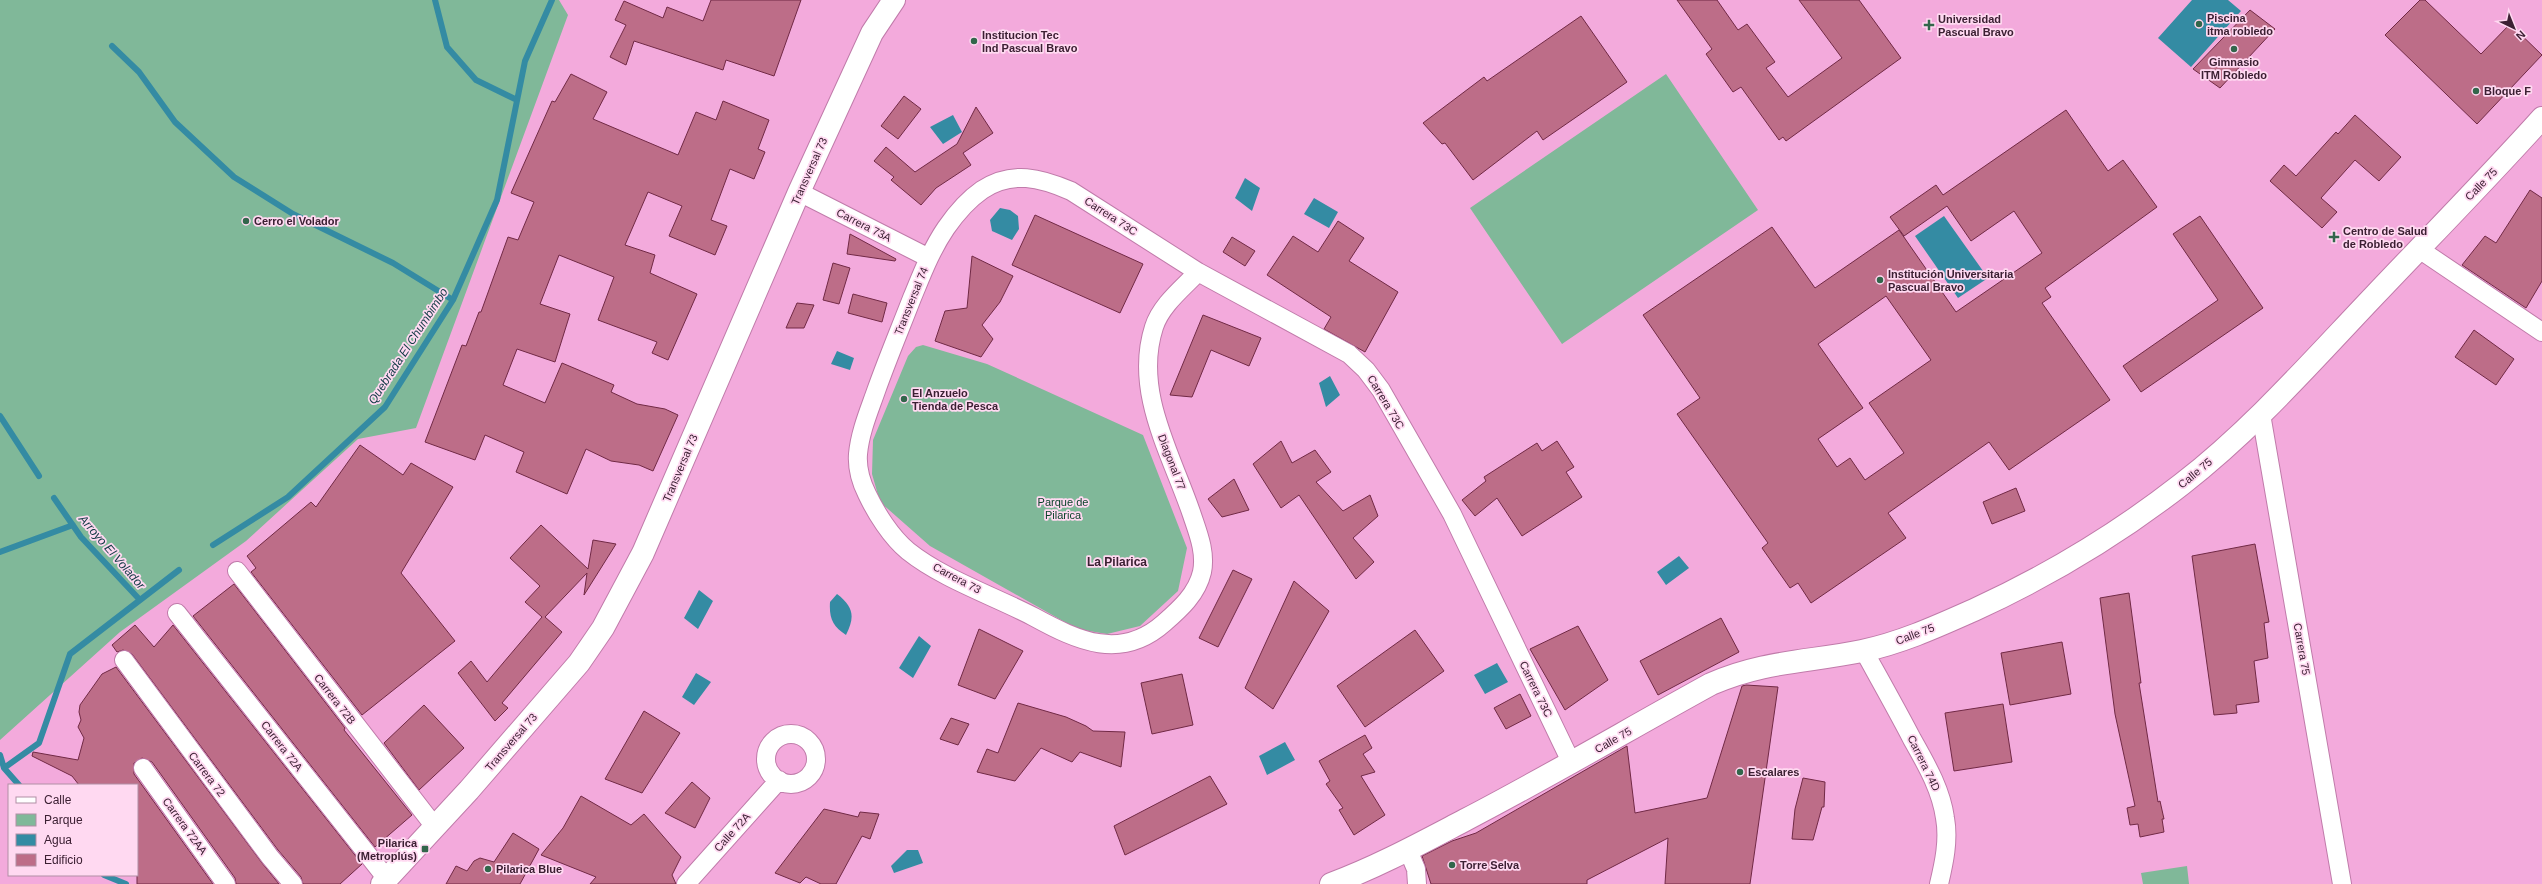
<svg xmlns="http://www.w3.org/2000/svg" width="2542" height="884" font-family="Helvetica,sans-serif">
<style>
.green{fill:#80b899}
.water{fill:#348ba3}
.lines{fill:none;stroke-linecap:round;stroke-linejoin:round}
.stream{stroke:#348ba3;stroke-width:6}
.building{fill:#bd6d88;stroke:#712945;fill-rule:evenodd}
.minor-casing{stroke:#c07baa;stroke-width:20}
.tertiary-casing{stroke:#c07baa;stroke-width:24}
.secondary-casing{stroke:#c07baa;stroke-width:24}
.minor{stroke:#fff;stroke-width:18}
.tertiary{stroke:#fff;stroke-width:22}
.secondary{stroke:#fff;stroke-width:22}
.poi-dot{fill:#32664b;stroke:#ffd9f1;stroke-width:1.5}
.labels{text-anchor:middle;stroke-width:3.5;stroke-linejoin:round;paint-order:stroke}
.poi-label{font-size:11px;font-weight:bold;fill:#3c2033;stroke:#ffd9f1;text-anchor:start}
.street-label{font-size:11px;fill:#3c2033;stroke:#ffd9f1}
.park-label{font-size:11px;fill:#0a432a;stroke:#ffd9f1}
.water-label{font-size:12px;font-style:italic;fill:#123a45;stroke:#ffd9f1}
.neighbourhood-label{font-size:12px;font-weight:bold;fill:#3c2033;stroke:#ffd9f1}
</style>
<rect width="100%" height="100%" fill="#f3aadc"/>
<path class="green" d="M0 0H559L568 15 416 428 358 439 246 541 120 632 0 740Z
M1666 74 1758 210 1562 344 1470 208Z
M923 345 987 364 1143 435 1187 548 1178 591 1140 626 1107 634 1077 629 930 546 880 502 872 474 873 440 908 356 916 347Z
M2187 866 2189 884H2143L2141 873Z"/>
<path class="water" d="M2192 0H2228L2241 11 2191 67 2158 38Z
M953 115 962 132 943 144 930 127Z
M1245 178 1260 188 1252 211 1235 198Z
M1314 198 1338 212 1329 228 1304 214Z
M1000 208 1010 210 1018 216 1019 229 1012 240 992 231 990 220Z
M1944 216 1988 278 1958 298 1915 236Z
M837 351 854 358 850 370 831 364Z
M1330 376 1340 395 1326 407 1319 383Z
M1679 556 1689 568 1666 585 1657 572Z
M699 590 713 601 698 629 684 618Z
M837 594C854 607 855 617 846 635 833 626 829 619 830 602Z
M919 636 931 646 913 678 899 668Z
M1497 663 1508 682 1485 694 1474 675Z
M696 673 711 682 694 705 682 697Z
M1285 742 1295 760 1267 775 1259 756Z
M907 850H918L923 863 894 873 891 866Z"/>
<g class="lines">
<path class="stream" d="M435 0 447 47 476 80 517 100
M112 46 139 72 175 122 234 177 293 214 393 263 453 300
M0 416 39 476
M54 498 81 537 140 600
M213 545 288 497 385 407 453 300 497 200 525 61 552 0
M0 552 73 525
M0 755 4 768 19 785
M4 768 39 743 70 654 179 570
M104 875 126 884"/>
</g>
<path class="building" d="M711 0H801L774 76 726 60 723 70 634 41 626 65 610 57 626 25 615 20 624 1 663 18 667 7 703 21Z
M1677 0H1717L1738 30 1747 24 1775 62 1766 68 1788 97 1842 58 1799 0H1859L1901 58 1786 141 1783 137 1779 140 1741 87 1733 92 1706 54 1712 49Z
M2420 0H2425L2481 54 2510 24 2542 55 2477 124 2385 35Z
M2250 10 2275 29 2220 88 2193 69Z
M1581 16 1627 82 1543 140 1537 131 1473 180 1445 143 1442 144 1423 123 1484 77 1487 81Z
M571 74 607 92 593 119 678 155 696 112 716 120 723 101 769 120 758 149 765 152 754 179 730 169 711 220 727 226 715 255 669 236 682 206 648 192 625 245 655 255 650 273 697 294 668 360 652 353 657 342 598 320 614 277 559 255 540 304 570 314 555 362 517 349 503 385 545 403 562 363 614 385 611 392 637 404 665 409 678 415 653 471 639 465 611 461 586 449 567 494 516 472 524 452 485 435 475 460 425 442 462 345 466 346 479 312H481L508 237 518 240 534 202 511 193 552 101 555 102Z
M904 96 921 109 898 139 881 126Z
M976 107 993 133 963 153 971 165 936 188 921 205 891 180 894 177 874 161 886 147 915 172 957 144Z
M2066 110 2108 171 2123 160 2157 207 2045 288 2051 297 2042 303 2110 400 2009 470 1989 442 1888 513 1906 538 1811 603 1798 583 1790 588 1762 548 1768 543 1677 414 1700 398 1643 315 1772 227 1815 288 1899 230 1956 312 2042 253 2014 211 1971 241 1947 206 1904 236 1890 217 1936 185 1943 195ZM1886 296 1931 360 1869 403 1904 453 1865 480 1850 458 1837 467 1818 439 1863 408 1818 344Z
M2355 115 2401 157 2379 181 2355 160 2321 198 2337 212 2322 228 2270 181 2284 165 2296 176 2336 132 2338 134Z
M2530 190 2542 198V281L2526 308 2462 265 2485 236 2496 243Z
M1035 215 1143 264 1120 313 1012 265Z
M2200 216 2263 308 2141 392 2123 366 2218 300 2173 234Z
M1338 221 1364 238 1349 261 1398 292 1365 352 1324 329 1331 317 1267 275 1293 236 1318 252Z
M850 234 896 259 895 261 847 254Z
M1232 237 1255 251 1245 266 1223 252Z
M972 256 1013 276 1000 302 982 325 993 339 981 357 935 341 945 311 967 308Z
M833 263 850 268 839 304 823 300Z
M853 294 887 303 882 322 848 313Z
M797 303 814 305 804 328H786Z
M1203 315 1261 338 1249 366 1211 350 1192 397 1170 395Z
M2474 330 2514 359 2496 385 2455 357Z
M1281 441 1292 463 1315 450 1331 472 1316 482 1343 511 1370 495 1378 516 1353 538 1374 562 1356 579 1299 495 1281 508 1253 464Z
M1557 441 1574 467 1566 472 1582 497 1522 536 1497 498 1475 516 1462 500 1486 481 1484 477 1537 443 1542 451Z
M360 445 403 475 411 463 453 487 401 573 455 641 362 715 251 572 256 568 247 556 311 502 316 507Z
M1234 479 1249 510 1222 517 1208 499Z
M2016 488 2025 511 1992 524 1983 502Z
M541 525 588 569 593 540 616 544 584 595 587 573 545 617 562 632 502 703 508 708 495 721 458 673 471 661 487 682 542 617 525 602 540 586 510 558Z
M2255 544 2269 622 2264 623 2268 658 2254 661 2259 702 2236 705 2237 713 2214 715 2192 556Z
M1233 570 1252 579 1218 647 1199 638Z
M1294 581 1329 611 1273 709 1245 688Z
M234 584 345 728 344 730 412 815 375 847 193 616Z
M2129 593 2141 683H2139L2158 802 2160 801 2164 819H2162L2164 832 2140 837 2138 824 2130 825 2127 808 2135 806 2115 714 2100 598Z
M1721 618 1739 652 1658 695 1640 661Z
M135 625 154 647 173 625 362 864 340 884H303L301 877 278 850 132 654 123 650 117 652 112 645Z
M1578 626 1608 680 1565 710 1530 649Z
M979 629 1023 651 995 699 958 685Z
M1415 630 1444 671 1365 727 1337 686Z
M2062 642 2071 694 2010 705 2001 653Z
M116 667 262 863 279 884H236L235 878 152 762 142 758 134 763V774L213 884H137V785H79L72 776 32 756 33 752 78 760 84 738 78 727 81 720 79 712 80 705 102 674Z
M1182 674 1193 725 1152 734 1141 683Z
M1746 685 1778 687 1750 884H1665L1668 838 1587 880V884H1431L1422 856 1452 841 1476 833 1627 746 1635 813 1707 798 1742 686Z
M1520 694 1531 716 1506 729 1494 708Z
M1018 703 1066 717 1086 726 1093 731 1125 732 1121 767 1080 752 1072 762 1041 748 1015 781 977 772 987 749 998 753Z
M2003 704 2012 762 1954 771 1945 713Z
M424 705 464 748 419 790 384 743Z
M644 711 680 733 642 793 605 779Z
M951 718 969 724 958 745 940 739Z
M1365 735 1372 748 1363 754 1375 772 1361 776 1385 815 1354 835 1339 810 1343 808 1326 784 1330 781 1319 761Z
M1210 776 1227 804 1125 855 1114 826Z
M1803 778 1825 782 1824 807H1822L1813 840 1792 839 1795 809Z
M692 782 710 798 695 828 665 813Z
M581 796 631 825 644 814 681 857 672 875 676 884H590L596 877 541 855 563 828Z
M824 809 858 817 860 812 879 814 870 839 862 836 836 884H821L806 877 800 883 775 873Z
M513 833 539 849 520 884H446L456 866 467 871 474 861 480 858 494 862Z"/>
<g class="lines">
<g class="minor-casing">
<path id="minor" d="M799 192 929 258
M2419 249 2542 332
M1198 272C1183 288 1161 305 1154 327 1133 392 1172 455 1192 515 1198 533 1206 552 1202 572 1197 594 1180 609 1164 623 1121 661 1078 641 1034 617 994 596 943 579 908 551 891 537 876 513 867 494 861 482 857 467 858 454 860 432 869 411 876 391 887 360 900 329 912 298 922 274 931 250 946 228 955 215 969 199 982 190 1012 170 1041 178 1071 191L1198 272 1349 354 1366 370 1381 390 1452 514 1572 764
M2261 414 2342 884
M237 571 435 827
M177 613 387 879
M1864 651C1880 680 1897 710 1912 739 1926 764 1941 789 1945 818 1949 840 1944 863 1939 884
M124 660 270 857 293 884
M766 759a25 25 0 1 1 50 0a25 25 0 1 1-50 0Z
M143 768 226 884
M1408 850 1416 869 1417 884
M686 884 779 780"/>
</g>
<g class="tertiary-casing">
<path id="tertiary" d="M1331 884C1377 867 1421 843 1465 820 1548 777 1629 729 1711 684 1763 661 1808 662 1862 651 1901 643 1938 626 1974 610 2048 576 2118 534 2182 484 2253 429 2313 360 2375 295 2431 236 2488 178 2542 118"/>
</g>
<g class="secondary-casing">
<path id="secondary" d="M382 884 469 790 579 663 603 628 643 553 799 192 872 33 894 0"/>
</g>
<use href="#minor" class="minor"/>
<use href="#tertiary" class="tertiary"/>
<use href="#secondary" class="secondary"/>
</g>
<g class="poi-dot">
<circle cx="2199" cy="24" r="4"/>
<path d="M1927 19h4v4h4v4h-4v4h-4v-4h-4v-4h4z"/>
<circle cx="974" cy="41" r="4"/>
<circle cx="2234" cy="49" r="4"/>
<circle cx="2476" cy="91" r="4"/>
<circle cx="246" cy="221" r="4"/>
<path d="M2332 231h4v4h4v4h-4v4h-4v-4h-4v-4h4z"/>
<circle cx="1880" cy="280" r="4"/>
<circle cx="904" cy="399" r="4"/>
<circle cx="1740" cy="772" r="4"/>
<rect x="421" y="845" width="8" height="8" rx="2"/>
<circle cx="1452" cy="865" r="4"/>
<circle cx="488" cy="869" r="4"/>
</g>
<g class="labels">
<g class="poi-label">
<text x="2207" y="22">Piscina<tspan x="2207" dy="13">itma robledo</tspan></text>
<text x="1938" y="23">Universidad<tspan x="1938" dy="13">Pascual Bravo</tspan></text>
<text x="982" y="39">Institucion Tec<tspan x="982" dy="13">Ind Pascual Bravo</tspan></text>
<text x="2234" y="66" text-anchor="middle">Gimnasio<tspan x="2234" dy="13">ITM Robledo</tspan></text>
<text x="2484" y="95">Bloque F</text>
<text x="254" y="225">Cerro el Volador</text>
<text x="2343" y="235">Centro de Salud<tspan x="2343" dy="13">de Robledo</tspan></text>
<text x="1888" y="278">Institución Universitaria<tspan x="1888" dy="13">Pascual Bravo</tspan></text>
<text x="912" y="397">El Anzuelo<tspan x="912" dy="13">Tienda de Pesca</tspan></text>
<text x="1748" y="776">Escalares</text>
<text x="417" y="847" text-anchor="end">Pilarica<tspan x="417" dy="13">(Metroplús)</tspan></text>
<text x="1460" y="869">Torre Selva</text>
<text x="496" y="873">Pilarica Blue</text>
</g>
<g class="street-label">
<text transform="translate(809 171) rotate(-66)" y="4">Transversal 73</text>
<text transform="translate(2481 184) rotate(-46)" y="4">Calle 75</text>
<text transform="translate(1111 216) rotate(33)" y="4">Carrera 73C</text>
<text transform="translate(864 225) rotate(27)" y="4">Carrera 73A</text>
<text transform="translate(911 301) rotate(-68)" y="4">Transversal 74</text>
<text transform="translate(1386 402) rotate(59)" y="4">Carrera 73C</text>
<text transform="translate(1172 462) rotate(69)" y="4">Diagonal 77</text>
<text transform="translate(680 468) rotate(-67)" y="4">Transversal 73</text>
<text transform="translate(2195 473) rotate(-40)" y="4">Calle 75</text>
<text transform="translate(957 578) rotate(28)" y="4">Carrera 73</text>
<text transform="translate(1915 634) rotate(-21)" y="4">Calle 75</text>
<text transform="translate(2302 649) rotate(80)" y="4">Carrera 75</text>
<text transform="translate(1536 689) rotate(64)" y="4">Carrera 73C</text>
<text transform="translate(335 699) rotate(52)" y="4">Carrera 72B</text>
<text transform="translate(1613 740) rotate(-30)" y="4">Calle 75</text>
<text transform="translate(511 742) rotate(-49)" y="4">Transversal 73</text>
<text transform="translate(282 746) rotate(52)" y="4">Carrera 72A</text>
<text transform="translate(1924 763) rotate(64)" y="4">Carrera 74D</text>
<text transform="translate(207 774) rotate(53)" y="4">Carrera 72</text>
<text transform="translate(185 826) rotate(54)" y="4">Carrera 72AA</text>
<text transform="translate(732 832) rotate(-48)" y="4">Calle 72A</text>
</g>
<g class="park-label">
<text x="1063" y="506">Parque de<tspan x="1063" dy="13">Pilarica</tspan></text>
</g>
<g class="water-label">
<text transform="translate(408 346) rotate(-57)" y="4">Quebrada El Chumbimbo</text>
<text transform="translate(112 552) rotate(49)" y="4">Arroyo El Volador</text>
</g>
<g class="neighbourhood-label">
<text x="1117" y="566">La Pilarica</text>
</g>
</g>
<rect x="8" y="784" width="130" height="92" fill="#ffd9f1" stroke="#b18fa5"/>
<rect x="16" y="797" width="20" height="6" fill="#ffffff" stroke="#b18fa5"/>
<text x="44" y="804" font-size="12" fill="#3c2033">Calle</text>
<rect x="16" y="814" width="20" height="12" fill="#80b899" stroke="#b18fa5"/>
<text x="44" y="824" font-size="12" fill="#3c2033">Parque</text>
<rect x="16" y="834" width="20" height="12" fill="#348ba3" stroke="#b18fa5"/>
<text x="44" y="844" font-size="12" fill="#3c2033">Agua</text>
<rect x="16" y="854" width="20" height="12" fill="#bd6d88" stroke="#b18fa5"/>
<text x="44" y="864" font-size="12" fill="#3c2033">Edificio</text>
<g transform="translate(2514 28) rotate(137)" stroke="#ffd9f1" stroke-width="3" paint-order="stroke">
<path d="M0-3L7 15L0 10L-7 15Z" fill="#3c2033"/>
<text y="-6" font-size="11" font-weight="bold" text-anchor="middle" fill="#3c2033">N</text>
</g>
</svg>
